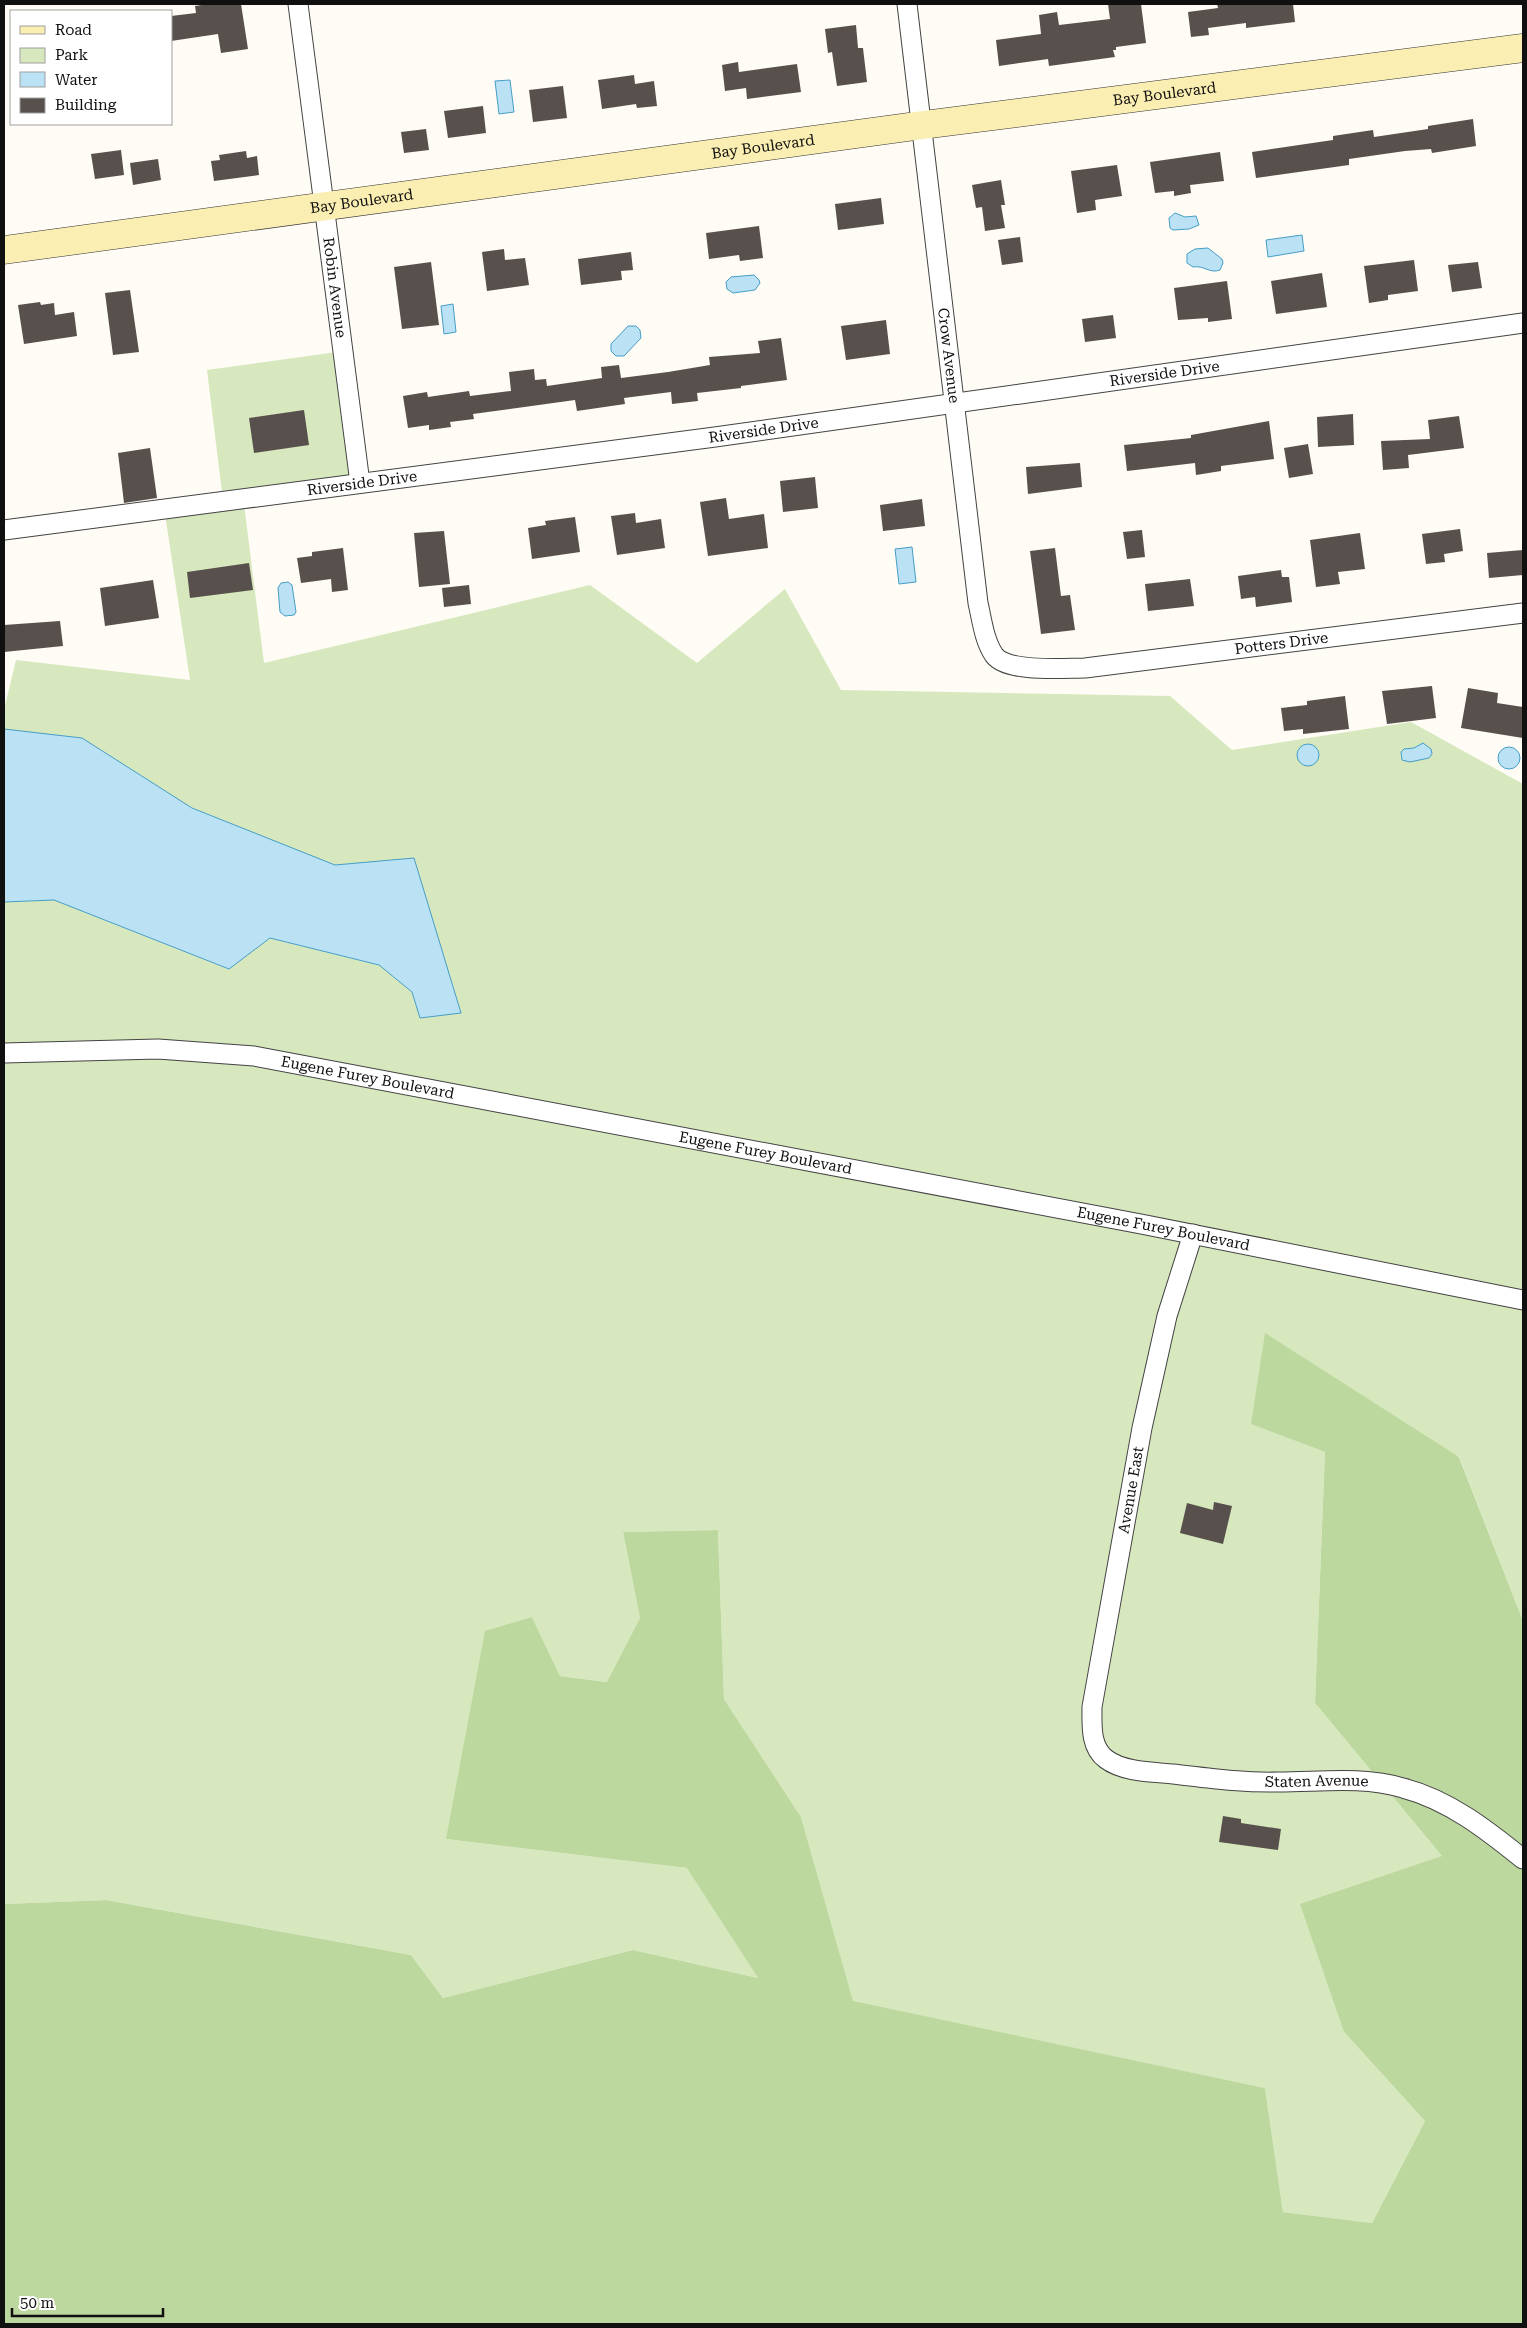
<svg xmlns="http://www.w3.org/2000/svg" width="1527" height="2328" font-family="'Roboto Serif',serif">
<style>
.green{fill:#d7e8be}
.forest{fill:#bcd89e}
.water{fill:#bbe2f4;stroke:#459dc7}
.building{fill:#58504d}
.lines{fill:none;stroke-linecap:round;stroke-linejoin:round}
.street-casing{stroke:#434343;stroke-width:21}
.secondary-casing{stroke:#323232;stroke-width:29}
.street{stroke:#fff;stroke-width:19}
.secondary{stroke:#fbeeb2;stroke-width:28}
.labels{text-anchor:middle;stroke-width:5;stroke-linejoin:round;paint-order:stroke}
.street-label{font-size:15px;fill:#101010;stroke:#fff}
</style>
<rect width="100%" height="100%" fill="#fefcf4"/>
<path class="green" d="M351 350 363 489 244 504 264 663 590 585 697 663 785 589 841 690 1170 696 1232 750 1411 722 1523 784V1621L1459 1456 1252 1424 1325 1452 1315 1703 1442 1856 1344 2032 1425 2121 1372 2223 1283 2212 1265 2088 853 2002 801 1817 724 1699 718 1530 623 1532 640 1618 608 1682 560 1676 532 1617 446 1839 688 1868 758 1978 633 1950 443 1998 411 1955 106 1900 4 1904V902L54 900 228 969 270 938 406 972 461 1013 333 865 4 731V710L16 660 190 680 165 514 224 509 207 370Z"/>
<path class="forest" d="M1265 1333 1459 1457 1523 1621V2324H4V1904L106 1900 411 1955 443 1998 633 1950 758 1978 687 1868 446 1839 485 1631 532 1617 560 1676 607 1682 640 1618 623 1532 718 1530 724 1699 801 1817 853 2001 1265 2088 1283 2212 1372 2223 1425 2121 1344 2032 1300 1904 1442 1856 1315 1703 1325 1452 1251 1424Z"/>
<path class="water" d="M510 80 514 112 499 114 495 81Z
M1175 213 1185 217 1196 216 1199 225 1189 229 1173 230 1170 228 1169 218Z
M1302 235 1304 251 1268 257 1266 240Z
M1208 248 1222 259 1223 263 1220 270C1210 274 1204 265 1193 267L1187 263V254L1195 249Z
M754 275 759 280 760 283 755 290 733 293 727 289 726 282 731 277Z
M453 304 456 332 444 334 441 306Z
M628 326H636L640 330 641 338 624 356H616L611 351V344Z
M912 547 916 582 899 584 895 549Z
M288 582 292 585 296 612 294 615 285 616 280 612 278 588 281 583Z
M4 729 82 738 192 808 335 865 414 858 461 1013 420 1018 412 992 379 965 270 938 229 969 54 900 4 902Z
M1423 743 1431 749 1432 754 1429 758 1410 762 1402 760 1401 752 1404 749 1414 748Z
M1297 755a11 11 0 1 1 22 0a11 11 0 1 1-22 0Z
M1498 758a11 11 0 1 1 22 0a11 11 0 1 1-22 0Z"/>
<path class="building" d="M208 4H241L248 49 221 53 218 34 171 41V16L196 13 195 6Z
M1108 4H1141L1146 43 1116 47V50H1113L1115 57 1049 66 1048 59 999 66 996 40 1041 34 1039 15 1057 12 1059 25 1110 19Z
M1217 4H1293L1295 22 1246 28V23L1208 28 1209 35 1191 37 1188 12 1218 8Z
M856 25 858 48H863L867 82 837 86 832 52 828 53 825 29Z
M738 62 739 72 797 64 801 92 747 99 746 88 725 91 722 65Z
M634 75 635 84 654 81 657 106 637 108 636 104 602 109 598 80Z
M563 86 567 118 533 122 529 90Z
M483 106 486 133 448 138 444 111Z
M1473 119 1476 146 1432 153 1431 149 1405 151 1349 159V165L1256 178 1252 152 1333 140V136L1373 130 1374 137 1428 129V126Z
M426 129 429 150 404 153 401 132Z
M121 150 124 175 95 179 91 154Z
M246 151 247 158 257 156 259 175 214 181 211 161 220 160 219 155Z
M1220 152 1224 181 1190 185 1191 193 1174 196V191L1155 193 1150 162Z
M158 159 161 180 133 185 130 163Z
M1117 165 1122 196 1095 200 1096 210 1077 213 1071 171Z
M1001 180 1005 205H1001L1005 228 985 231 982 207 976 208 972 185Z
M881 198 884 224 838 230 835 204Z
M759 226 763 258 740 261 739 255 709 259 706 233Z
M1020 237 1023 262 1002 265 998 240Z
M504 249 505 260 525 258 529 285 487 291 482 252Z
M631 252 633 270 621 271 622 280 581 285 578 259Z
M1414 260 1418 291 1388 295V300L1369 303 1364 266Z
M431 262 439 325 402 329 394 267Z
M1478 262 1482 288 1452 292 1448 265Z
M1322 273 1327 307 1276 314 1271 281Z
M1227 281 1232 319 1208 322V318L1178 320 1174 288Z
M130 290 139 352 113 355 105 293Z
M40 302 41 305 54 303 55 315 74 312 77 336 24 344 18 305Z
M1113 315 1116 338 1085 342 1082 319Z
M886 320 890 354 846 360 841 326Z
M781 338 787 380 741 386V388L697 393 698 401 672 404 671 392 624 398 625 404 577 411 575 400 473 414 474 419 450 422 451 427 429 430V425L408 428 403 396 427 392 428 397 469 391 470 396 511 391 509 372 534 369 535 380 546 379 547 386 602 378 601 367 619 365 621 378 668 372 710 365 709 357 760 353 758 341Z
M304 410 309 445 254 453 249 418Z
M1353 414 1354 445 1318 447 1317 417Z
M1459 416 1464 448 1408 455 1409 468 1383 470 1381 441 1430 439 1428 420Z
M1269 421 1274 459 1221 466V471L1196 475 1195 463 1127 471 1124 445 1191 438V435Z
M1308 444 1313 474 1289 478 1284 448Z
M150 448 157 498 124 503 118 453Z
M1080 463 1082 487 1028 494 1026 467Z
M815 477 818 508 783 512 780 481Z
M726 498 729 519 764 514 768 548 708 556 700 502Z
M922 499 925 526 883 531 880 505Z
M635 513 636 523 661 519 665 548 617 555 611 516Z
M575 517 580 552 532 559 528 528 546 525 545 521Z
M1460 529 1463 551 1444 554 1445 562 1426 564 1422 534Z
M1142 530 1145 557 1127 559 1123 532Z
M444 531 450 584 419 587 414 533Z
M1360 533 1365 569 1338 572 1340 584 1316 587 1310 540Z
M343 548 348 590 332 592 331 579 301 583 297 558 312 556V552Z
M1055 548 1061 596 1070 595 1075 630 1041 634 1030 551Z
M1523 550V575L1489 578 1487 553Z
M249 563 253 590 190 598 187 572Z
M1281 570 1282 577H1289L1292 602 1256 607 1255 597 1241 599 1238 576Z
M1190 579 1194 606 1148 611 1145 584Z
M153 580 159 618 105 626 100 588Z
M469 585 471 604 444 607 442 588Z
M60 621 63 646 4 652V625Z
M1432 686 1436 718 1387 724 1382 691Z
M1468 688 1498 693 1497 703 1523 707V738L1461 728Z
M1345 696 1349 729 1303 734V729L1284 731 1281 708 1307 705V701Z
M1214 1502 1232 1506 1223 1544 1180 1533 1187 1503 1213 1510Z
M1223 1816 1241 1819V1823L1281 1829 1278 1850 1219 1842Z"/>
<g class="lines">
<g class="street-casing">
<g id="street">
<path id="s1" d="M298 4 360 483"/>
<path id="s2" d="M907 4 978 603C982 620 984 640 994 655 1007 673 1064 668 1085 668L1523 613"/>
<path id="s3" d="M4 530 715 437 1523 323"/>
<path id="s4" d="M4 1053 158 1049 254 1056 1141 1224 1523 1300"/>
<path id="s5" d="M1193 1234 1167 1316 1142 1428 1092 1707C1092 1725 1090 1747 1106 1759 1123 1772 1152 1772 1173 1774 1208 1778 1243 1783 1279 1782 1321 1782 1362 1776 1403 1788 1449 1800 1487 1830 1523 1859"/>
</g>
</g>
<g class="secondary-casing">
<g id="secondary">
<path id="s6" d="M4 250 923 125 1523 48"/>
</g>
</g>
<use href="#street" class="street"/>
<use href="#secondary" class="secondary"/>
</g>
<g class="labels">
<g class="street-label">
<text dy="5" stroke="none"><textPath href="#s6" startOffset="1171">Bay Boulevard</textPath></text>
<text dy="5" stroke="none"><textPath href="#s6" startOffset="766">Bay Boulevard</textPath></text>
<text dy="5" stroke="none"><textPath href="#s6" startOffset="361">Bay Boulevard</textPath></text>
<text dy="5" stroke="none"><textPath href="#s1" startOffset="286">Robin Avenue</textPath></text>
<text dy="5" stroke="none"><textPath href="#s2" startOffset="354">Crow Avenue</textPath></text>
<text dy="5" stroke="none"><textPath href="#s3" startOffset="1171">Riverside Drive</textPath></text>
<text dy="5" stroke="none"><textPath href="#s3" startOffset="766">Riverside Drive</textPath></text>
<text dy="5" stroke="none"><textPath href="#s3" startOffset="361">Riverside Drive</textPath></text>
<text dy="5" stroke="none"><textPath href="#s2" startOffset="950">Potters Drive</textPath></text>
<text dy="5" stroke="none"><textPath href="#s4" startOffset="366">Eugene Furey Boulevard</textPath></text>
<text dy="5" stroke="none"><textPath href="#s4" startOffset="771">Eugene Furey Boulevard</textPath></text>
<text dy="5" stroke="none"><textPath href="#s4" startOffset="1176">Eugene Furey Boulevard</textPath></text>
<text transform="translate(1131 1490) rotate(-80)" y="5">Avenue East</text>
<text dy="5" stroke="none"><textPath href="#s5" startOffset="754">Staten Avenue</textPath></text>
</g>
</g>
<rect width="1527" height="2328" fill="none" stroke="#101010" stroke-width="10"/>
<rect x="10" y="10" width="162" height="115" fill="#ffffff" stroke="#9f9f9f"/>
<rect x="20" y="26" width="25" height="8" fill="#fbeeb2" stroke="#9f9f9f"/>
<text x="55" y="35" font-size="15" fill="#101010">Road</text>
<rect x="20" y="48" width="25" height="15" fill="#d7e8be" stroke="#9f9f9f"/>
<text x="55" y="60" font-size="15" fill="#101010">Park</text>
<rect x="20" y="72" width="25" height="15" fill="#bbe2f4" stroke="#9f9f9f"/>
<text x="55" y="85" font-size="15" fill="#101010">Water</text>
<rect x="20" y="98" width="25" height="15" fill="#58504d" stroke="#9f9f9f"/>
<text x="55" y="110" font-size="15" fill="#101010">Building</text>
<path d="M12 2308v8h151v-8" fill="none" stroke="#101010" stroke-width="2.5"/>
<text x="20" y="2308" font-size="15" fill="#101010" stroke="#ffffff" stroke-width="4" paint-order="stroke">50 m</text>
</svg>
